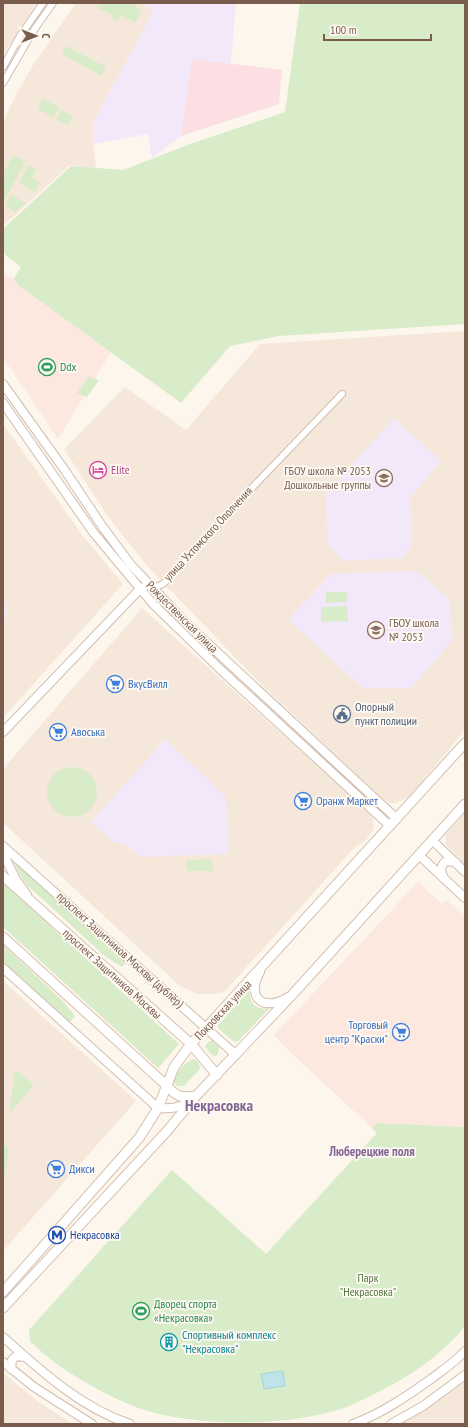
<svg xmlns="http://www.w3.org/2000/svg" width="468" height="1427" font-family="'PT Sans Narrow',sans-serif">
<style>
.residential{fill:#f5e8da}
.commercial{fill:#fde8e0}
.education{fill:#f3e8fa}
.medical{fill:#fbdfe3}
.green{fill:#d8ecc9}
.water{fill:#bfe3e8;stroke:#a5d3da}
.lines{fill:none;stroke-linecap:round;stroke-linejoin:round}
.minor-casing{stroke:#d1beb0;stroke-width:8}
.tertiary-casing{stroke:#d1beb0;stroke-width:10}
.secondary-casing{stroke:#d6c0b0;stroke-width:11}
.minor{stroke:#fff;stroke-width:6}
.tertiary{stroke:#fff;stroke-width:8}
.secondary{stroke:#fff;stroke-width:9}
.labels{text-anchor:middle;stroke-width:3.5;stroke-linejoin:round;paint-order:stroke}
.leisure-label{font-size:12px;fill:#27864d;stroke:#fffaf3;text-anchor:start}
.hotel-label{font-size:12px;fill:#b23c85;stroke:#fffaf3;text-anchor:start}
.education-label{font-size:12px;fill:#785e54;stroke:#fffaf3;text-anchor:end}
.street-label{font-size:12px;fill:#7a5c4d;stroke:#fffaf3}
.shop-label{font-size:12px;fill:#366cbe;stroke:#fffaf3;text-anchor:start}
.service-label{font-size:12px;fill:#4e5e75;stroke:#fffaf3;text-anchor:start}
.transit-label{font-size:12px;fill:#164399;stroke:#fffaf3;text-anchor:start}
.park-label{font-size:12px;fill:#537a41;stroke:#fffaf3}
.culture-label{font-size:12px;fill:#0d838f;stroke:#fffaf3;text-anchor:start}
.neighbourhood-label{font-size:13px;font-weight:bold;fill:#846695;stroke:#fffaf3}
.district-label{font-size:16px;font-weight:bold;fill:#846695;stroke:#fffaf3}
</style>
<rect width="100%" height="100%" fill="#fdf6ec"/>
<path class="residential" d="M3 3H38L3 55Z
M76 3H142L153 12 93 123V144L96 167 91 168 70 165 3 226V122L15 97 33 65Z
M465 331V730L413 793 405 799 396 803H390L379 796 257 680 149 568 109 518 64 449 125 387 186 430 260 344Z
M3 424 83 536 123 584 3 718Z
M142 608 370 813 373 819 374 825 373 830 366 840 354 848 224 992 212 994H197L180 986 3 823V769Z
M465 813V865L446 845V834Z
M3 981 136 1101 3 1251Z
M3 1373 40 1403 73 1424H3Z
M465 1381V1424H400L419 1414Z"/>
<path class="commercial" d="M3 276 14 278 18 285 111 352 58 439 12 370 3 359Z
M418 882 442 904 447 900 465 918V1127L376 1123 372 1128 290 1052 274 1035Z"/>
<path class="education" d="M142 3H236L231 64 192 59 181 136 152 158 148 134 93 144V123L153 12Z
M394 418 441 461 410 498 412 545 403 558 343 561 327 544 326 494Z
M417 571 450 599 451 642 411 688H362L288 619 331 574Z
M3 585 6 618 3 622Z
M165 739 226 796 228 854 140 857 121 842 114 843 91 822Z"/>
<path class="medical" d="M192 59 282 70 279 104 181 136Z"/>
<path class="green" d="M100 3H133L141 11 135 23 121 15 118 21 111 17 112 15 96 7Z
M300 3H465V324L279 336 230 346 181 403 18 285 14 278 21 267 3 253V229L71 166 123 170 190 144 285 112Z
M66 46 106 67 101 76 62 54Z
M43 99 59 107 53 117 38 109Z
M61 110 73 117 68 125 56 119Z
M13 155 25 162 3 203V174Z
M28 165 36 169 32 178 40 183 35 192 19 183Z
M11 195 26 203 15 212 5 206Z
M89 377 99 380 87 397 77 393Z
M326 592H347V602L326 603Z
M347 606 348 621 321 622V607Z
M47 792a25 25 0 1 1 50 0a25 25 0 1 1-50 0Z
M11 857 127 961 122 967 106 957 28 886 20 875Z
M212 859 213 871H187V860Z
M3 883 179 1044 158 1068 3 927Z
M3 945 63 1001 75 1016 70 1022 3 963Z
M249 991C250 1003 256 1011 270 1008L239 1040 238 1042 233 1041 218 1028V1025Z
M212 1040 219 1047 218 1054 216 1056 212 1055 205 1047 207 1043Z
M194 1059 199 1063 200 1069 184 1086H177L174 1082C174 1074 186 1061 194 1059Z
M15 1069 34 1085 9 1114Z
M376 1123 465 1127V1326C438 1360 399 1383 360 1401 353 1404 345 1408 338 1410 279 1427 196 1427 138 1408 113 1398 84 1383 61 1367 50 1360 40 1350 30 1342L29 1330 172 1170 266 1254 377 1133 372 1128Z
M3 1143 9 1148 3 1187Z"/>
<path class="water" d="M283 1371 285 1386 264 1389 261 1374Z"/>
<g class="lines">
<g class="minor-casing">
<path id="minor" d="M3 67 20 36 43 3
M3 83 34 30 53 3
M152 588 163 584 169 578 249 491 342 394"/>
</g>
<g class="tertiary-casing">
<path id="tertiary" d="M3 384 64 469 102 526 131 565 191 628 397 819
M3 403 93 532 153 604 221 670 390 826
M3 732 140 589 144 587
M433 841 465 872
M3 846 236 1055
M3 853 15 878 27 895
M419 855 465 898
M444 878C440 871 440 866 446 861L455 862
M3 968 158 1108C172 1109 179 1108 191 1100
M260 972C245 999 265 1012 288 997
M3 1337C41 1371 81 1408 130 1424
M3 1362 34 1387 92 1424
M11 1369 12 1360 16 1356 25 1357
M353 1424C381 1414 407 1396 431 1379 443 1370 455 1362 465 1351
M391 1424 423 1406 465 1375"/>
</g>
<g class="secondary-casing">
<path id="secondary" d="M3 876 191 1044 217 1075
M3 937 166 1085C177 1097 180 1098 196 1096
M3 1292 139 1138 158 1108 174 1067 191 1044 206 1028 465 743
M3 1308 168 1130 196 1096 292 995 465 804"/>
</g>
<use href="#minor" class="minor"/>
<use href="#tertiary" class="tertiary"/>
<use href="#secondary" class="secondary"/>
</g>
<defs>
<g id="stadium-ring" transform="scale(0.9)"><circle r="9.5" fill="#fffaf3" stroke="#2e9e5b" stroke-width="1.5"/><path d="M0-5a6.5 5 0 1 0 0 10a6.5 5 0 1 0 0-10ZM-3.5-1.8h7v3.6h-7Z" fill="#2e9e5b"/></g>
<g id="hotel-ring" transform="scale(0.9)"><circle r="9.5" fill="#fffaf3" stroke="#d1479c" stroke-width="1.5"/><path d="M-6-4.5h1.5V1H6V5H4.5V3h-9V5H-6ZM-4 0a1.8 1.8 0 1 1 3.6 0ZM.5 0V-2.5h3Q6-2.5 6 0Z" fill="#d1479c"/></g>
<g id="school-ring" transform="scale(0.9)"><circle r="9.5" fill="#fffaf3" stroke="#8d6e63" stroke-width="1.5"/><path d="M0-5L7-2L0 1L-7-2ZM-4 1L0 2.5L4 1V4Q0 6-4 4Z" fill="#8d6e63"/></g>
<g id="supermarket-ring" transform="scale(0.9)"><circle r="9.5" fill="#fffaf3" stroke="#3f7fe0" stroke-width="1.5"/><path d="M-6-5.5h2.5l.6 2H6L4.5 2H-2.5L-4.4-4H-6ZM-1.5 3.2a1.3 1.3 0 1 0 .1 0ZM3 3.2a1.3 1.3 0 1 0 .1 0Z" fill="#3f7fe0"/></g>
<g id="civic-ring" transform="scale(0.9)"><circle r="9.5" fill="#fffaf3" stroke="#5c6f8a" stroke-width="1.5"/><path d="M-.6-6.5H3V-4.5H.6V-3L4-1V1h2V6H-6V1h2V-1L-.6-3ZM-1.2 2.5V6h2.4V2.5Z" fill="#5c6f8a"/></g>
<g id="metro-ring" transform="scale(0.9)"><circle r="9.5" fill="#fffaf3" stroke="#1a4fb4" stroke-width="1.5"/><path d="M-5.5 5V-5H-3L0 0L3-5H5.5V5H3V-.5L0 4L-3-.5V5Z" fill="#1a4fb4"/></g>
<g id="building-ring" transform="scale(0.9)"><circle r="9.5" fill="#fffaf3" stroke="#0f9aa8" stroke-width="1.5"/><path d="M-4-6H4V6H1V3H-1V6H-4ZM-2.5-4.3h1.7v1.8h-1.7ZM.8-4.3h1.7v1.8H.8ZM-2.5-1h1.7V.8h-1.7ZM.8-1h1.7V.8H.8Z" fill="#0f9aa8"/></g>
</defs>
<g fill-rule="evenodd">
<use href="#stadium-ring" x="47" y="367"/>
<use href="#hotel-ring" x="98" y="470"/>
<use href="#school-ring" x="384" y="478"/>
<use href="#school-ring" x="376" y="630"/>
<use href="#supermarket-ring" x="115" y="684"/>
<use href="#civic-ring" x="342" y="714"/>
<use href="#supermarket-ring" x="58" y="732"/>
<use href="#supermarket-ring" x="303" y="801"/>
<use href="#supermarket-ring" x="401" y="1032"/>
<use href="#supermarket-ring" x="56" y="1169"/>
<use href="#metro-ring" x="57" y="1235"/>
<use href="#stadium-ring" x="141" y="1311"/>
<use href="#building-ring" x="169" y="1342"/>
</g>
<g class="labels">
<g class="leisure-label">
<text x="60" y="371">Ddx</text>
<text x="154" y="1308">Дворец спорта<tspan x="154" dy="14">«Некрасовка»</tspan></text>
</g>
<g class="hotel-label">
<text x="111" y="474">Elite</text>
</g>
<g class="education-label">
<text x="371" y="475">ГБОУ школа № 2053<tspan x="371" dy="14">Дошкольные группы</tspan></text>
<text x="389" y="627" text-anchor="start">ГБОУ школа<tspan x="389" dy="14">№ 2053</tspan></text>
</g>
<g class="street-label">
<text transform="translate(208 534) rotate(-47)" y="4">улица Ухтомского Ополчения</text>
<text transform="translate(182 617) rotate(45)" y="4">Рождественская улица</text>
<text transform="translate(120 950) rotate(42)" y="4">проспект Защитников Москвы (дублёр)</text>
<text transform="translate(112 974) rotate(42)" y="4">проспект Защитников Москвы</text>
<text transform="translate(223 1010) rotate(-47)" y="4">Покровская улица</text>
</g>
<g class="shop-label">
<text x="128" y="688">ВкусВилл</text>
<text x="71" y="736">Авоська</text>
<text x="316" y="805">Оранж Маркет</text>
<text x="388" y="1029" text-anchor="end">Торговый<tspan x="388" dy="14">центр "Краски"</tspan></text>
<text x="69" y="1173">Дикси</text>
</g>
<g class="service-label">
<text x="355" y="711">Опорный<tspan x="355" dy="14">пункт полиции</tspan></text>
</g>
<g class="transit-label">
<text x="70" y="1239">Некрасовка</text>
</g>
<g class="park-label">
<text x="368" y="1282">Парк<tspan x="368" dy="14">"Некрасовка"</tspan></text>
</g>
<g class="culture-label">
<text x="182" y="1339">Спортивный комплекс<tspan x="182" dy="14">"Некрасовка"</tspan></text>
</g>
<g class="neighbourhood-label">
<text x="372" y="1156">Люберецкие поля</text>
</g>
<g class="district-label">
<text x="219" y="1111">Некрасовка</text>
</g>
</g>
<rect width="468" height="1427" fill="none" stroke="#7a5c4d" stroke-width="8"/>
<g transform="translate(36 36) rotate(90)" stroke="#fffaf3" stroke-width="3" paint-order="stroke">
<path d="M0-3L7 15L0 10L-7 15Z" fill="#7a5c4d"/>
<text y="-6" font-size="11" font-weight="bold" text-anchor="middle" fill="#7a5c4d">С</text>
</g>
<path d="M324 34v6h107v-6" fill="none" stroke="#7a5c4d" stroke-width="2"/>
<text x="330" y="34" font-size="12" fill="#7a5c4d" stroke="#fffaf3" stroke-width="3" paint-order="stroke">100 m</text>
</svg>
